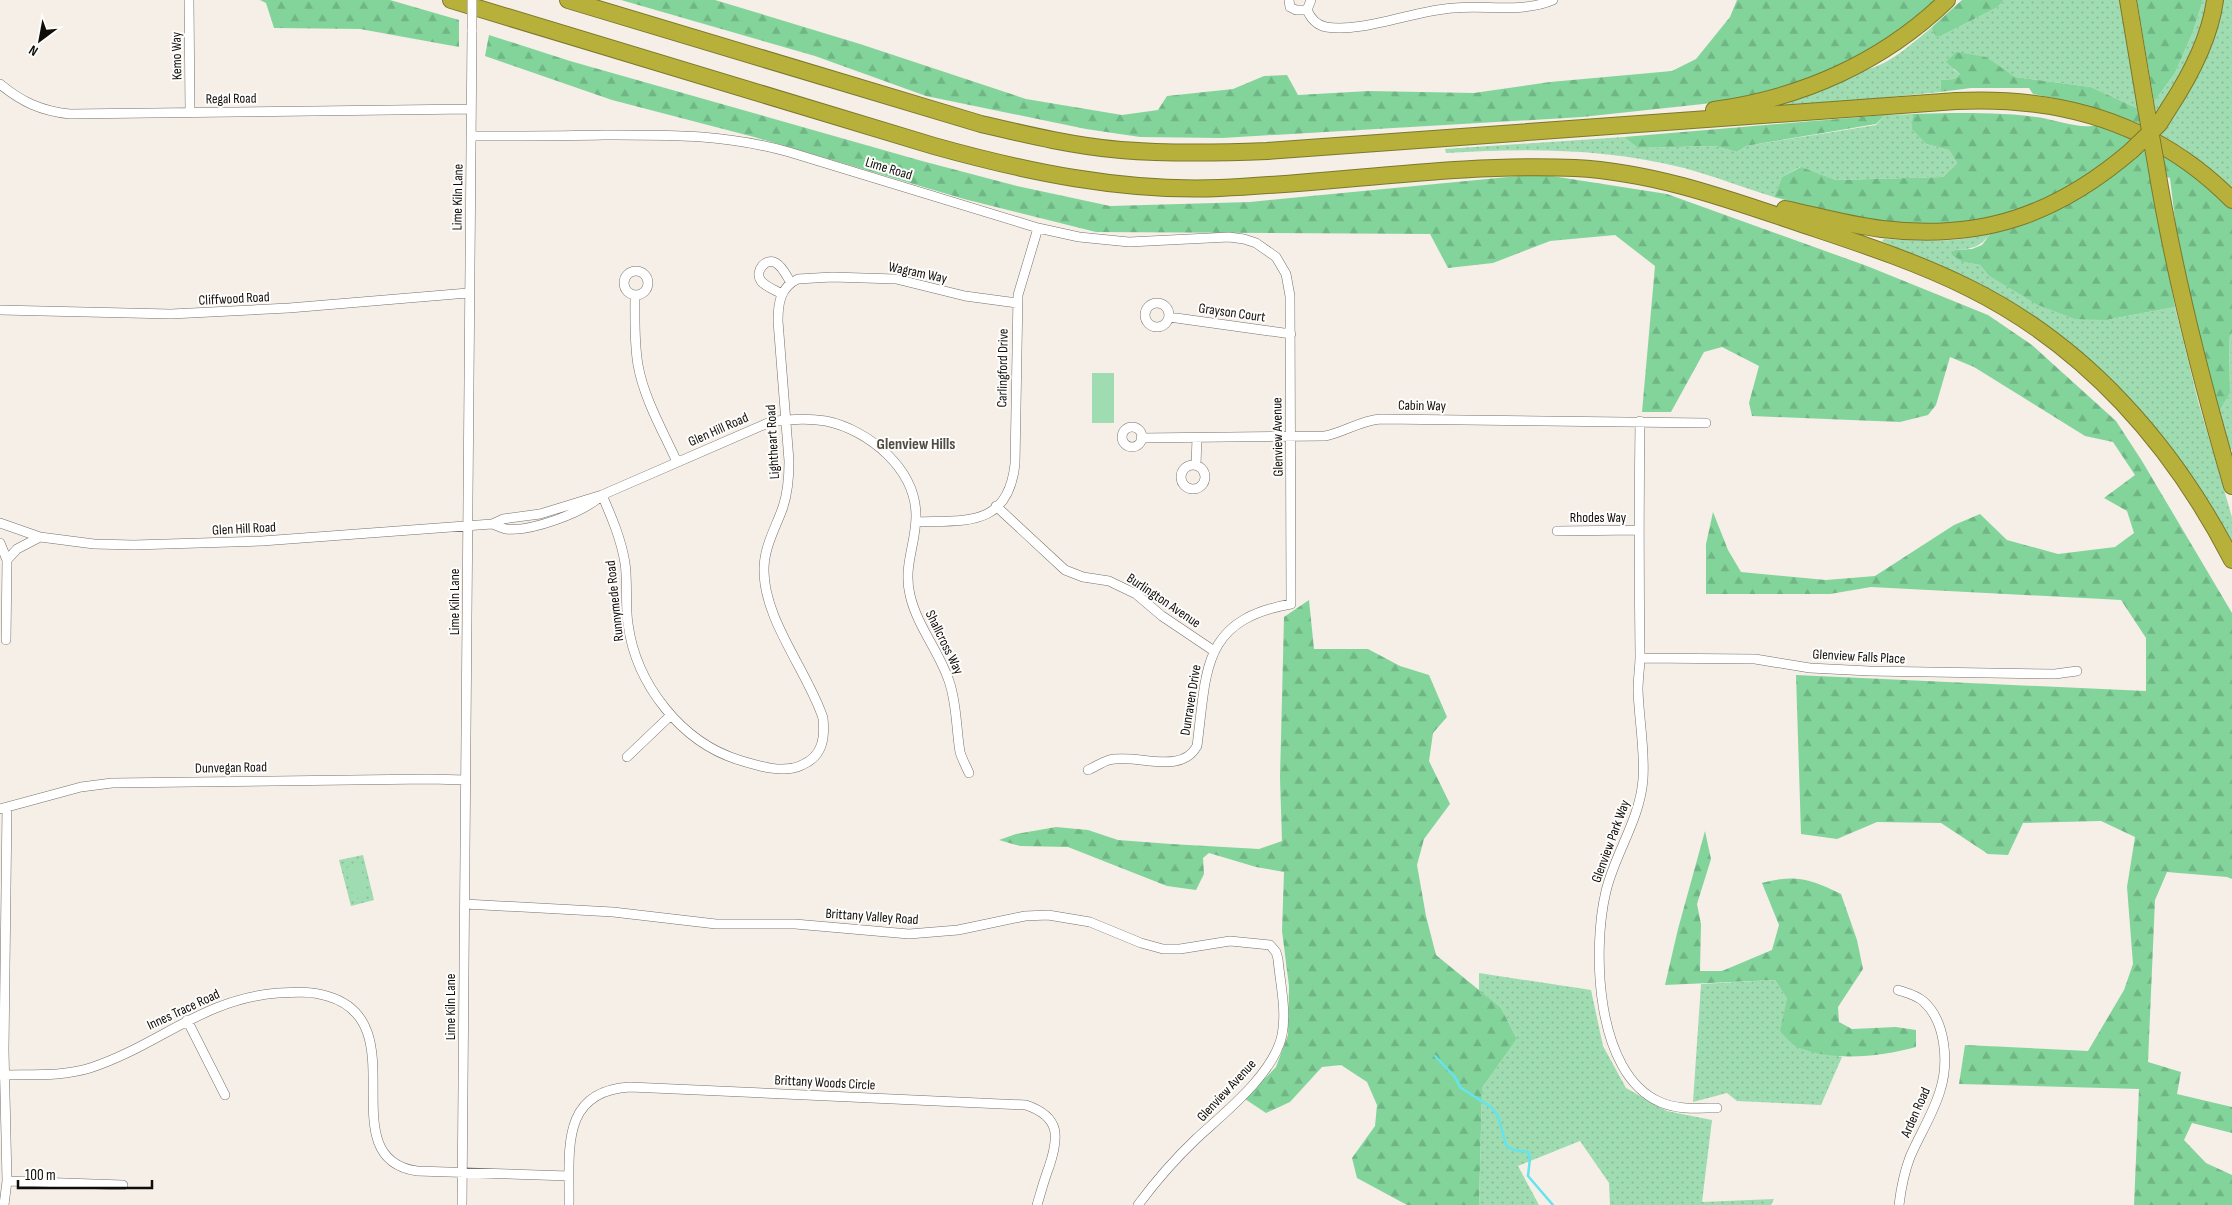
<svg xmlns="http://www.w3.org/2000/svg" width="2232" height="1205" font-family="'Sofia Sans Condensed',sans-serif">
<style>
.grass{fill:url(#grass-dots)}
.forest{fill:url(#forest-firs)}
.garden{fill:#a0dcb1}
.lines{fill:none;stroke-linecap:round;stroke-linejoin:round}
.stream{stroke:#63e4ee;stroke-width:2.5}
.street-casing{stroke:#76716a;stroke-width:10}
.highway-casing{stroke:#7c782a;stroke-width:18}
.street{stroke:#fff;stroke-width:9}
.highway{stroke:#b7b13c;stroke-width:16}
.street-bridge-casing{stroke:#76716a;stroke-width:10;stroke-linecap:butt}
.highway-bridge-casing{stroke:#7c782a;stroke-width:18;stroke-linecap:butt}
.street-bridge{stroke:#fff;stroke-width:9}
.highway-bridge{stroke:#b7b13c;stroke-width:16}
.labels{text-anchor:middle;stroke-width:4;stroke-linejoin:round;paint-order:stroke}
.street-label{font-size:14px;fill:#0e0d0a;stroke:#fefdfb}
.quarter-label{font-size:16px;font-weight:bold;fill:#4f4b43;stroke:#fefdfb}
</style>
<defs>
<pattern id="grass-dots" width="8" height="8" patternUnits="userSpaceOnUse" patternTransform="scale(1.25)"><rect width="8" height="8" fill="#a0dcb1"/><path d="M2 2h.1M6 6h.1" fill="none" stroke="#89bc97" stroke-width="1.8" stroke-linecap="round"/></pattern>
<pattern id="forest-firs" width="22" height="20" patternUnits="userSpaceOnUse" patternTransform="scale(1.25)"><rect width="22" height="20" fill="#83d49b"/><path d="M5 1l3.5 6h-7zM16 11l3.5 6h-7z" fill="#70b584"/></pattern>
</defs>
<rect width="100%" height="100%" fill="#f5efe7"/>
<path class="grass" d="M2004 0H2120L2139 109 2091 87 2015 77 2005 71 1953 69 1960 74 1954 79 1941 80 1940 92 1781 108 1780 103 1866 69C1885 68 1918 39 1932 27L1935 36H1941L1998 7Z
M2203 0H2211C2198 46 2181 77 2156 113L2154 102 2175 73 2193 32Z
M2223 0H2232V188L2186 150 2160 134C2192 95 2213 50 2223 0Z
M1913 114V129L1926 144 1949 150 1957 163 1943 177 1836 180 1800 167 1782 177 1774 197C1744 188 1714 176 1684 168 1606 148 1525 148 1446 153L1445 149 1624 137 1638 148 1715 146 1737 152 1746 146 1876 125 1885 115Z
M1991 233C1980 247 1973 249 1955 250L1963 262 1980 265 1988 275 2106 320 2175 307 2198 401 2232 517V545L2161 436 2123 391 2095 367 1938 264 1933 265 1882 241 1884 239C1920 240 1955 244 1991 233Z
M2232 333V449L2230 451 2219 412 2230 393 2229 338Z
M363 855 374 900 351 906 339 860Z
M1479 973 1591 990 1603 1046 1626 1088 1667 1111 1712 1120 1702 1202 1774 1199 1771 1205H1610L1609 1183 1580 1141 1518 1166 1539 1205H1479L1482 1088 1517 1039 1501 1008 1479 991Z
M1775 980 1787 999 1796 1046 1842 1057 1821 1105 1737 1101 1727 1093 1693 1102 1701 984Z"/>
<path class="forest" d="M260 0H390L459 20V47L360 29 274 28 266 3Z
M621 0H715L860 44 1026 99 1122 115 1158 110 1167 96 1233 89 1264 76 1287 75 1298 95 1369 91 1474 93 1550 82 1672 71 1696 59 1730 17 1737 0H1937L1866 56 1793 88 1731 101 1582 117 1222 138 1140 137 1086 129 926 96 815 56Z
M1962 0H2004L1998 7 1941 36H1935L1932 27Z
M2137 0H2203L2193 32 2175 73 2154 102Z
M489 35 570 61 922 161 1017 186 1110 206 1250 202 1539 174 1667 194 1867 266 1988 315 2032 345 2116 421 2142 461 2232 613V879L2227 877 2167 872 2155 900 2148 1062 2181 1072 2177 1094 2232 1107V1133L2192 1123 2184 1140 2206 1163 2232 1175V1205H2134L2139 1089 1959 1084 1965 1045 2088 1051 2124 990 2133 964 2127 887 2135 837 2101 821 2023 823 2008 855 1988 854 1941 823 1877 822 1837 839 1801 834 1796 675 2146 691V638L2121 600 1871 587 1830 594H1706V544L1713 512 1728 550 1741 572 1826 580 1875 576 1954 525 1980 514 2007 540 2058 554 2115 547 2134 533 2127 511 2104 498 2135 475 2113 442 2085 436 1974 367 1950 357 1936 405 1928 415 1900 422 1752 416 1749 403 1759 366 1722 347 1704 352 1671 412H1642L1655 266 1615 235 1550 241 1493 263 1448 268 1430 234 1096 232 964 199 754 137 612 100 485 56Z
M1956 52 1986 57 2015 77 2091 87 2139 109 2142 125C2106 110 2071 101 2033 94L2029 88H1971L1940 92 1941 80 1954 79 1960 74 1946 62Z
M1951 113C1979 113 2008 113 2036 117 2054 119 2081 130 2097 125L2132 139 2098 170 2052 199 1980 222 1891 225 1814 208 1774 197 1782 177 1801 167 1836 180 1943 177 1957 163 1949 150 1926 144 1912 129 1913 114Z
M1885 115 1876 124 1746 146 1737 152 1715 146 1638 148 1624 137Z
M2146 148 2175 307 2106 320 2075 319 2038 305 1988 275 1980 265 1963 262 1952 255 1955 250 1972 249 1982 245 1991 233 2052 213 2083 196 2110 178Z
M2162 153 2178 163 2232 209V333L2229 338 2230 393 2219 412 2207 371 2177 237 2170 178 2167 177Z
M1309 600 1314 649H1368L1400 666 1429 675 1447 717 1433 733 1429 761 1450 804 1424 839 1417 865 1426 916 1436 955 1501 1008 1517 1039 1482 1088 1479 1205H1407L1357 1178 1352 1158 1375 1126 1377 1105 1367 1082 1341 1065 1322 1067 1290 1102 1266 1113 1245 1099 1276 1067 1288 1035 1289 986 1282 931 1284 872 1256 867 1209 853 1203 858 1204 874 1196 890 1167 886 1068 847 1020 846 999 840 1016 834 1056 827 1088 830 1118 840 1171 844 1259 849 1282 841 1280 778 1284 617Z
M1705 831 1711 859 1697 904 1701 924 1700 971H1722L1772 950 1779 925 1762 883C1796 874 1810 879 1841 894L1857 940 1863 969 1838 1007 1839 1022 1852 1029 1896 1027 1916 1030V1047C1879 1057 1834 1062 1797 1047 1791 1044 1785 1036 1780 1031L1787 999 1775 980 1665 985 1678 929Z"/>
<path class="garden" d="M1092 373H1114V423H1092Z
M360 864 368 895 354 899 346 868Z"/>
<g class="lines">
<path class="stream" d="M1435 1056 1454 1076 1461 1088 1491 1107 1498 1116 1506 1145 1513 1150 1528 1152 1530 1158 1528 1176 1553 1205"/>
<g class="street-casing">
<path id="street" d="M189 0 190 112
M1289 0 1290 7 1296 10H1307
M1307 10C1311 19 1316 25 1326 27 1364 33 1415 10 1454 8 1486 5 1524 13 1553 0
M1307 10 1311 0
M0 84C22 102 41 111 70 114L471 109
M471 136C516 136 560 136 604 135 671 135 724 134 789 152L1038 228 1079 237 1129 242 1229 237 1244 239 1256 243 1276 257 1286 274 1290 296 1291 604C1201 620 1207 670 1197 746 1181 776 1136 753 1109 760 1102 762 1095 767 1088 770
M624 283a12 12 0 1 1 24 0a12 12 0 1 1-24 0Z
M782 294C775 290 766 287 761 281 754 271 766 257 776 263 783 267 787 277 791 283
M635 295C635 318 634 342 638 365 644 399 663 431 677 462
M1145 315a12 12 0 1 1 24 0a12 12 0 1 1-24 0Z
M0 310 171 314 289 308 468 293
M1169 317 1291 334
M1640 421C1639 499 1639 578 1640 656 1640 667 1638 679 1638 690 1639 720 1645 749 1643 779 1640 820 1615 853 1606 891 1592 949 1595 1074 1660 1102 1678 1110 1697 1108 1717 1108
M1122 437a10 10 0 1 1 20 0a10 10 0 1 1-20 0Z
M1141 438 1325 436C1345 432 1361 420 1381 419L1706 423
M1196 465 1197 438
M1181 477a12 12 0 1 1 24 0a12 12 0 1 1-24 0Z
M602 495C612 518 621 539 625 563 628 583 625 604 628 624 636 684 681 742 739 760 758 766 784 774 802 765 823 756 825 738 823 718 808 672 763 619 764 569 764 547 776 527 783 507 788 492 789 477 789 461L778 321C778 304 780 287 798 279L832 277 896 279 965 296 1017 303
M996 506 1065 570 1083 577 1109 581 1136 594 1162 616 1214 651
M916 522C965 520 1008 528 1015 464L1018 295 1038 228
M0 523 40 537 94 544 134 545 262 541 492 524 503 519 540 514 602 495 770 422C789 419 807 418 826 421 869 430 916 469 916 516 916 544 903 566 910 595 917 626 939 651 949 681 957 704 956 728 960 752 962 759 966 766 969 773
M492 524C496 525 501 528 506 529 531 532 581 513 600 497
M1557 531 1638 530
M0 543 7 560 6 640
M7 560 17 549 40 537
M1640 658 1755 659 1810 668 1869 671 2055 674 2077 671
M627 757 671 715
M0 809 81 787 112 783 429 779 466 780
M465 904 613 912 716 924H795L909 934 958 930 1025 916 1048 915 1090 922 1141 943 1163 949H1180L1230 941 1270 945 1276 952 1278 959C1280 983 1287 1011 1282 1035 1274 1074 1224 1113 1196 1139 1175 1159 1155 1182 1138 1205
M1898 990C1907 993 1916 995 1923 1001 1946 1021 1949 1063 1940 1091 1933 1114 1920 1134 1910 1157 1904 1173 1901 1188 1899 1205
M187 1020 225 1095
M0 1075C30 1074 61 1077 90 1068 158 1046 202 999 278 993 295 992 311 991 327 996 419 1022 328 1158 417 1171L569 1176
M7 1181 123 1185
M4 1205 7 1181 4 1050 7 807
M462 1205 472 30
M569 1205C570 1152 559 1091 630 1087L1026 1105C1061 1117 1059 1137 1049 1167 1044 1180 1041 1192 1037 1205"/>
</g>
<g class="highway-casing">
<path id="highway" d="M451 0 934 146C1027 172 1123 192 1220 188 1338 183 1457 163 1575 168 1651 172 1722 197 1793 221 1852 241 1913 260 1969 288 2086 346 2173 445 2232 560
M568 0 981 124C1028 135 1074 146 1121 150 1170 154 1218 153 1267 151L1956 101C2061 96 2157 124 2232 200
M2128 0 2145 102
M2169 108C2190 76 2210 38 2215 0
M1714 110C1802 98 1883 62 1947 0
M2156 164C2174 274 2201 380 2232 486
M1785 209C1817 216 1849 225 1882 229 1981 241 2056 215 2131 151"/>
</g>
<use href="#street" class="street"/>
<use href="#highway" class="highway"/>
<g class="street-bridge-casing">
<path id="street-bridge" d="M472 30V0"/>
</g>
<g class="highway-bridge-casing">
<path id="highway-bridge" d="M2145 102 2156 164
M2131 151 2159 124 2169 108"/>
</g>
<use href="#street-bridge" class="street-bridge"/>
<use href="#highway-bridge" class="highway-bridge"/>
</g>
<g class="labels">
<g class="street-label">
<text transform="translate(176 56) rotate(-91)" y="5">Kemo Way</text>
<text transform="translate(231 98) rotate(-1)" y="5">Regal Road</text>
<text transform="translate(889 168) rotate(17)" y="5">Lime Road</text>
<text transform="translate(457 197) rotate(-89)" y="5">Lime Kiln Lane</text>
<text transform="translate(918 272) rotate(12)" y="5">Wagram Way</text>
<text transform="translate(234 298) rotate(-3)" y="5">Cliffwood Road</text>
<text transform="translate(1232 312) rotate(8)" y="5">Grayson Court</text>
<text transform="translate(1002 368) rotate(-89)" y="5">Carlingford Drive</text>
<text transform="translate(1422 405) rotate(1)" y="5">Cabin Way</text>
<text transform="translate(718 429) rotate(-24)" y="5">Glen Hill Road</text>
<text transform="translate(1277 437) rotate(-91)" y="5">Glenview Avenue</text>
<text transform="translate(772 442) rotate(-93)" y="5">Lightheart Road</text>
<text x="1598" y="522">Rhodes Way</text>
<text transform="translate(244 528) rotate(-3)" y="5">Glen Hill Road</text>
<text transform="translate(1164 600) rotate(34)" y="5">Burlington Avenue</text>
<text transform="translate(614 601) rotate(-96)" y="5">Runnymede Road</text>
<text transform="translate(454 602) rotate(-90)" y="5">Lime Kiln Lane</text>
<text transform="translate(945 642) rotate(64)" y="5">Shallcross Way</text>
<text transform="translate(1859 656) rotate(3)" y="5">Glenview Falls Place</text>
<text transform="translate(1190 700) rotate(-81)" y="5">Dunraven Drive</text>
<text transform="translate(231 767) rotate(-1)" y="5">Dunvegan Road</text>
<text transform="translate(1610 841) rotate(-70)" y="5">Glenview Park Way</text>
<text transform="translate(872 916) rotate(4)" y="5">Brittany Valley Road</text>
<text transform="translate(450 1007) rotate(-90)" y="5">Lime Kiln Lane</text>
<text transform="translate(183 1009) rotate(-25)" y="5">Innes Trace Road</text>
<text transform="translate(825 1082) rotate(3)" y="5">Brittany Woods Circle</text>
<text transform="translate(1226 1090) rotate(-47)" y="5">Glenview Avenue</text>
<text transform="translate(1915 1112) rotate(-66)" y="5">Arden Road</text>
</g>
<g class="quarter-label">
<text x="916" y="449">Glenview Hills</text>
</g>
</g>
<g transform="translate(40 40) rotate(212)" stroke="#fefdfb" stroke-width="4" paint-order="stroke">
<path d="M0-4L9 19L0 12L-9 19Z" fill="#0e0d0a"/>
<text y="-8" font-size="14" font-weight="bold" text-anchor="middle" fill="#0e0d0a">N</text>
</g>
<path d="M18 1180v8h134v-8" fill="none" stroke="#0e0d0a" stroke-width="2.5"/>
<text x="25" y="1180" font-size="15" fill="#0e0d0a" stroke="#fefdfb" stroke-width="4" paint-order="stroke">100 m</text>
</svg>
